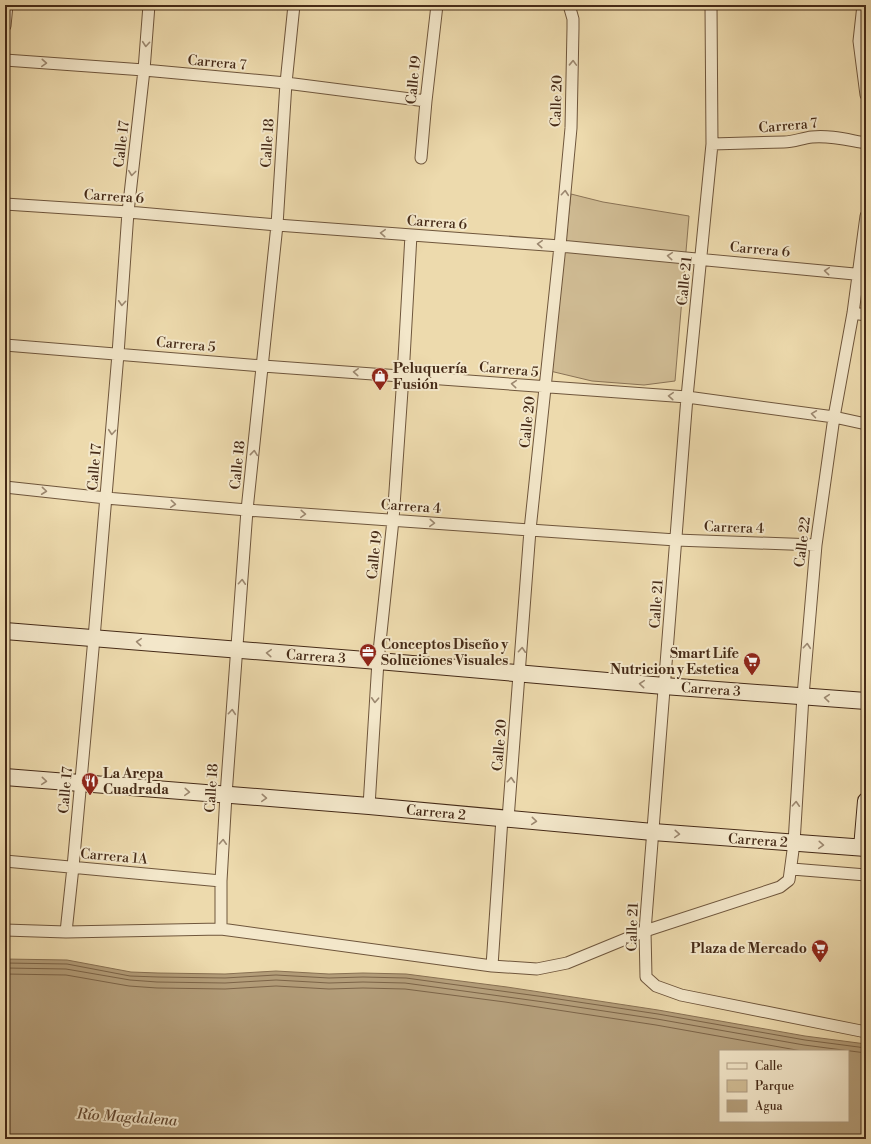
<svg xmlns="http://www.w3.org/2000/svg" width="871" height="1144" font-family="'Libre Bodoni',serif">
<style>
.green{fill:#d0bc94;stroke:#8a7356}
.water{fill:#b49e7a;stroke:#887052;fill-rule:evenodd}
.lines{fill:none;stroke-linecap:round;stroke-linejoin:round}
.shore{stroke:#7c6448;stroke-width:1}
.street-casing{stroke:#6f563c;stroke-width:13}
.secondary-casing{stroke:#452a17;stroke-width:18}
.street{stroke:#f3e7ca;stroke-width:11}
.secondary{stroke:#f3e7ca;stroke-width:16}
.oneway{stroke:#9c8870}
.labels{text-anchor:middle;stroke-width:4;stroke-linejoin:round;paint-order:stroke}
.street-label{font-size:14px;fill:#452a17;stroke:#f3e7ca}
.poi-label{font-size:14px;font-weight:bold;fill:#452a17;stroke:#f3e7ca;text-anchor:start}
.water-label{font-size:15px;font-style:italic;fill:#614730;stroke:#f3e7ca}
</style>
<rect width="100%" height="100%" fill="#eddaad"/>
<filter id="stains"><feTurbulence type="fractalNoise" baseFrequency=".005" numOctaves="4"/><feColorMatrix values="0 0 0 0 .2 0 0 0 0 .09 0 0 0 0 .02 0 0 0 .5 -.17"/></filter>
<radialGradient id="worn" r=".72"><stop offset=".6" stop-color="#630" stop-opacity="0"/><stop offset="1" stop-color="#630" stop-opacity=".3"/></radialGradient>
<path class="green" d="M571 194 603 202 689 216 675 381 644 385 592 381 550 371Z"/>
<path class="water" d="M5 959 67 960 131 972 158 973 225 974 276 971 329 974 363 973 406 974 507 987 658 1010 805 1036 866 1044V1139H5ZM720 1051H848V1121H720Z"/>
<g class="lines">
<path class="shore" d="M5 963 67 964 130 976 158 977 225 978 276 975 329 978 363 977 406 978 545 997 658 1014 805 1040 866 1048
M5 968 66 969 130 980 157 982 225 983 276 980 329 983 363 982 405 983 544 1002 657 1019 804 1045 866 1053
M5 974 66 975 129 986 157 988 225 989 276 986 329 989 363 988 405 989 505 1002 656 1025 802 1051"/>
<g class="street-casing">
<path id="street" d="M711 5 712 144 687 397 645 931 646 977 656 986 681 995 866 1032
M863 5 859 41 866 95
M5 26 7 5
M5 60 144 70 286 83 426 101
M712 144 784 142C794 142 802 138 812 137 830 135 848 140 866 143
M421 158 426 101 437 5
M5 204 128 212 277 225 560 246 865 275
M853 313 866 315
M5 345 263 366 687 397 834 417 866 424
M5 487 106 498 247 510 530 530 676 540 816 545
M369 806 378 661 393 520 403 376 411 235
M508 819 530 530 560 246 571 128 573 28V19L569 5
M5 861 221 881
M792 869 866 875
M221 929V881L226 795 247 510 277 225 286 83 294 5
M5 930 66 932 221 929 492 966 537 969 567 963 645 931 780 887 789 880 794 843 803 696 816 545 834 417 853 313 866 216
M66 932 73 867 94 638 118 354 128 212 144 70 149 5
M492 966 502 818"/>
</g>
<g class="secondary-casing">
<path id="secondary" d="M5 631 378 661 664 686 866 701
M5 777 369 806 653 832 866 848
M862 848 866 801"/>
</g>
<use href="#street" class="street"/>
<use href="#secondary" class="secondary"/>
</g>
<defs><path id="oneway-chevron" d="M-2-3.5L2.5 0L-2 3.5" fill="none" stroke-width="1.6" stroke-linecap="round" stroke-linejoin="round"/></defs>
<g class="oneway">
<use href="#oneway-chevron" transform="translate(146 44) rotate(95)"/>
<use href="#oneway-chevron" transform="translate(44 63) rotate(4)"/>
<use href="#oneway-chevron" transform="translate(573 63) rotate(-88)"/>
<use href="#oneway-chevron" transform="translate(132 173) rotate(97)"/>
<use href="#oneway-chevron" transform="translate(565 193) rotate(-85)"/>
<use href="#oneway-chevron" transform="translate(383 233) rotate(-176)"/>
<use href="#oneway-chevron" transform="translate(540 244) rotate(-176)"/>
<use href="#oneway-chevron" transform="translate(670 256) rotate(-175)"/>
<use href="#oneway-chevron" transform="translate(827 271) rotate(-175)"/>
<use href="#oneway-chevron" transform="translate(122 303) rotate(94)"/>
<use href="#oneway-chevron" transform="translate(356 372) rotate(-176)"/>
<use href="#oneway-chevron" transform="translate(514 384) rotate(-175)"/>
<use href="#oneway-chevron" transform="translate(671 396) rotate(-176)"/>
<use href="#oneway-chevron" transform="translate(814 414) rotate(-172)"/>
<use href="#oneway-chevron" transform="translate(112 432) rotate(95)"/>
<use href="#oneway-chevron" transform="translate(254 453) rotate(-84)"/>
<use href="#oneway-chevron" transform="translate(44 491) rotate(6)"/>
<use href="#oneway-chevron" transform="translate(173 504) rotate(5)"/>
<use href="#oneway-chevron" transform="translate(303 514) rotate(4)"/>
<use href="#oneway-chevron" transform="translate(432 523) rotate(4)"/>
<use href="#oneway-chevron" transform="translate(242 582) rotate(-86)"/>
<use href="#oneway-chevron" transform="translate(139 642) rotate(-175)"/>
<use href="#oneway-chevron" transform="translate(807 646) rotate(-85)"/>
<use href="#oneway-chevron" transform="translate(522 650) rotate(-86)"/>
<use href="#oneway-chevron" transform="translate(269 653) rotate(-176)"/>
<use href="#oneway-chevron" transform="translate(642 684) rotate(-175)"/>
<use href="#oneway-chevron" transform="translate(827 698) rotate(-175)"/>
<use href="#oneway-chevron" transform="translate(375 700) rotate(93)"/>
<use href="#oneway-chevron" transform="translate(232 712) rotate(-85)"/>
<use href="#oneway-chevron" transform="translate(511 780) rotate(-85)"/>
<use href="#oneway-chevron" transform="translate(44 781) rotate(5)"/>
<use href="#oneway-chevron" transform="translate(187 792) rotate(4)"/>
<use href="#oneway-chevron" transform="translate(264 798) rotate(4)"/>
<use href="#oneway-chevron" transform="translate(796 804) rotate(-87)"/>
<use href="#oneway-chevron" transform="translate(534 821) rotate(5)"/>
<use href="#oneway-chevron" transform="translate(677 834) rotate(4)"/>
<use href="#oneway-chevron" transform="translate(223 842) rotate(-87)"/>
<use href="#oneway-chevron" transform="translate(821 845) rotate(4)"/>
</g>
<defs>
<g id="shop-pin" transform="scale(0.9)"><path d="M0 17L-7.5 6A9.5 9.5 0 1 1 7.5 6Z" fill="#8f2418" stroke="#f3e7ca"/><path d="M-5-2.5h2.3a2.7 3.5 0 0 1 5.4 0H5L5.5 6h-11ZM-1.5-2.5h3a1.5 2.3 0 0 0-3 0Z" fill="#fff"/></g>
<g id="office-pin" transform="scale(0.9)"><path d="M0 17L-7.5 6A9.5 9.5 0 1 1 7.5 6Z" fill="#8f2418" stroke="#f3e7ca"/><path d="M-6-3h4V-5.5h4V-3h4V5H-6ZM-1-4.5V-3h2v-1.5ZM-6 0V1H6V0Z" fill="#fff"/></g>
<g id="supermarket-pin" transform="scale(0.9)"><path d="M0 17L-7.5 6A9.5 9.5 0 1 1 7.5 6Z" fill="#8f2418" stroke="#f3e7ca"/><path d="M-6-5.5h2.5l.6 2H6L4.5 2H-2.5L-4.4-4H-6ZM-1.5 3.2a1.3 1.3 0 1 0 .1 0ZM3 3.2a1.3 1.3 0 1 0 .1 0Z" fill="#fff"/></g>
<g id="restaurant-pin" transform="scale(0.9)"><path d="M0 17L-7.5 6A9.5 9.5 0 1 1 7.5 6Z" fill="#8f2418" stroke="#f3e7ca"/><path d="M-5-6h1v4h1v-4h1v4h1v-4h1v5L-1.5 .5V6h-2V.5L-5-1ZM5-6V6H3V1.5H1.5Q1.5-4 5-6Z" fill="#fff"/></g>
</defs>
<g fill-rule="evenodd">
<use href="#shop-pin" x="380" y="376"/>
<use href="#office-pin" x="368" y="652"/>
<use href="#supermarket-pin" x="752" y="661"/>
<use href="#restaurant-pin" x="90" y="781"/>
<use href="#supermarket-pin" x="820" y="948"/>
</g>
<g class="labels">
<g class="street-label">
<text transform="translate(217 62) rotate(5)" y="5">Carrera 7</text>
<text transform="translate(413 80) rotate(-84)" y="5">Calle 19</text>
<text transform="translate(556 101) rotate(-88)" y="5">Calle 20</text>
<text transform="translate(788 125) rotate(-5)" y="5">Carrera 7</text>
<text transform="translate(267 143) rotate(-86)" y="5">Calle 18</text>
<text transform="translate(121 144) rotate(-83)" y="5">Calle 17</text>
<text transform="translate(114 196) rotate(4)" y="5">Carrera 6</text>
<text transform="translate(437 222) rotate(4)" y="5">Carrera 6</text>
<text transform="translate(760 249) rotate(5)" y="5">Carrera 6</text>
<text transform="translate(684 281) rotate(-84)" y="5">Calle 21</text>
<text transform="translate(186 344) rotate(5)" y="5">Carrera 5</text>
<text transform="translate(509 369) rotate(5)" y="5">Carrera 5</text>
<text transform="translate(527 422) rotate(-84)" y="5">Calle 20</text>
<text transform="translate(237 465) rotate(-84)" y="5">Calle 18</text>
<text transform="translate(94 467) rotate(-85)" y="5">Calle 17</text>
<text transform="translate(411 506) rotate(4)" y="5">Carrera 4</text>
<text transform="translate(734 527) rotate(2)" y="5">Carrera 4</text>
<text transform="translate(802 542) rotate(-83)" y="5">Calle 22</text>
<text transform="translate(374 555) rotate(-84)" y="5">Calle 19</text>
<text transform="translate(656 604) rotate(-86)" y="5">Calle 21</text>
<text transform="translate(316 656) rotate(4)" y="5">Carrera 3</text>
<text transform="translate(711 689) rotate(4)" y="5">Carrera 3</text>
<text transform="translate(499 745) rotate(-85)" y="5">Calle 20</text>
<text transform="translate(211 788) rotate(-86)" y="5">Calle 18</text>
<text transform="translate(65 790) rotate(-85)" y="5">Calle 17</text>
<text transform="translate(436 812) rotate(5)" y="5">Carrera 2</text>
<text transform="translate(758 840) rotate(4)" y="5">Carrera 2</text>
<text transform="translate(114 856) rotate(5)" y="5">Carrera 1A</text>
<text transform="translate(632 927) rotate(-88)" y="5">Calle 21</text>
</g>
<g class="poi-label">
<text x="393" y="373">Peluquería<tspan x="393" dy="16">Fusión</tspan></text>
<text x="381" y="649">Conceptos Diseño y<tspan x="381" dy="16">Soluciones Visuales</tspan></text>
<text x="739" y="658" text-anchor="end">Smart Life<tspan x="739" dy="16">Nutricion y Estetica</tspan></text>
<text x="103" y="778">La Arepa<tspan x="103" dy="16">Cuadrada</tspan></text>
<text x="807" y="953" text-anchor="end">Plaza de Mercado</text>
</g>
<g class="water-label">
<text transform="translate(127 1117) rotate(4)" y="5">Río Magdalena</text>
</g>
</g>
<rect width="871" height="1144" fill="none" stroke="#eddaad" stroke-width="20"/>
<rect x="6" y="6" width="859" height="1132" fill="none" stroke="#452a17" stroke-width="2"/>
<rect x="10" y="10" width="851" height="1124" fill="none" stroke="#452a17"/>
<rect x="719" y="1050" width="130" height="72" fill="#f3e7ca" stroke="#ad9b82"/>
<rect x="727" y="1063" width="20" height="6" fill="#f3e7ca" stroke="#ad9b82"/>
<text x="755" y="1070" font-size="12" fill="#452a17">Calle</text>
<rect x="727" y="1080" width="20" height="12" fill="#d0bc94" stroke="#ad9b82"/>
<text x="755" y="1090" font-size="12" fill="#452a17">Parque</text>
<rect x="727" y="1100" width="20" height="12" fill="#b49e7a" stroke="#ad9b82"/>
<text x="755" y="1110" font-size="12" fill="#452a17">Agua</text>
<rect width="100%" height="100%" filter="url(#stains)"/>
<rect width="100%" height="100%" fill="url(#worn)"/>
</svg>
